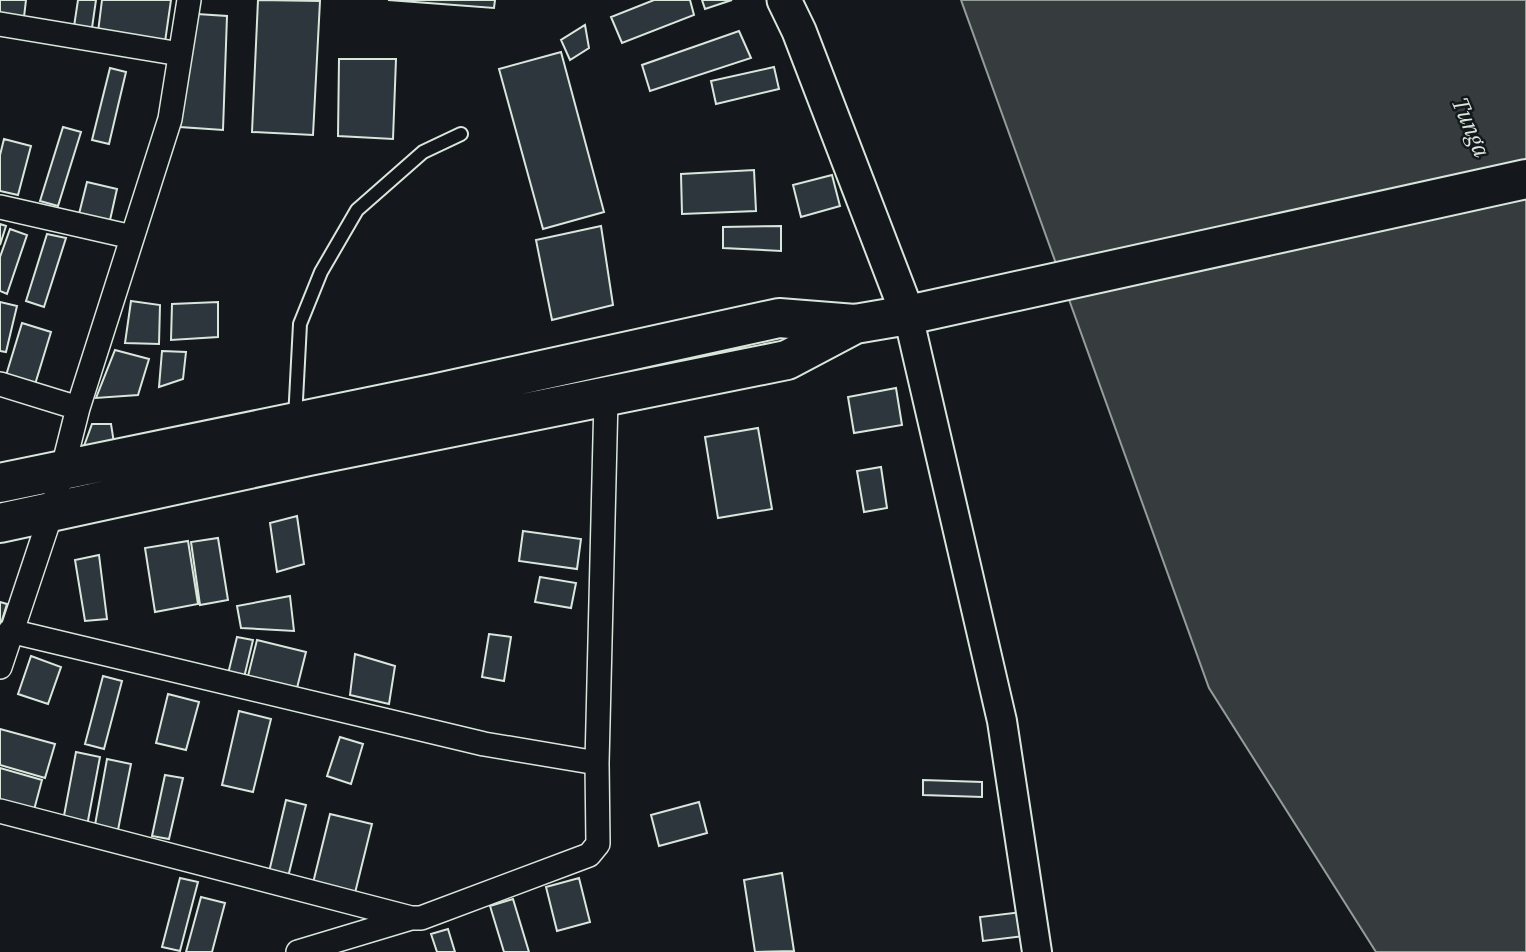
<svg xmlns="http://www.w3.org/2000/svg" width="1526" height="952" font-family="'IBM Plex Serif',serif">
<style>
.water{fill:#363b3e;stroke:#939e99;stroke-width:2}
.building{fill:#2c363c;stroke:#d8e6dc;stroke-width:2}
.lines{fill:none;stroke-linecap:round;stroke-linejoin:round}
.service-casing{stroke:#d8e6dc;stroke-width:16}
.minor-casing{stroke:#d8e6dc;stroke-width:26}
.tertiary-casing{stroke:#d8e6dc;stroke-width:32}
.secondary-casing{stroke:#d8e6dc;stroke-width:37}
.trunk-casing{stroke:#d8e6dc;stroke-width:42}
.service{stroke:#14181c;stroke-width:12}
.minor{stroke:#14181c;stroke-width:23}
.tertiary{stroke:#14181c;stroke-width:28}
.secondary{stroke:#14181c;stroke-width:33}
.trunk{stroke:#14181c;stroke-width:38}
.labels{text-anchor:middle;stroke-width:5;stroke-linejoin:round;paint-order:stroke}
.water-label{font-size:23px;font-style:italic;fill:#d8e6dc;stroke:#14181c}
</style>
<rect width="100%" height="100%" fill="#14181c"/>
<path class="water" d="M961 0H1526V952H1376L1209 688Z"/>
<path class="building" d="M0 0H26L24 17 0 13Z
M78 0H96L91 35 73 33Z
M102 0H171L165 42 98 32Z
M258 0 320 1 313 135 252 132Z
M388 0H495L494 8Z
M654 0H690L694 15 622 43 611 17Z
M702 0H732L705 9Z
M197 14 227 16 223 130 180 127Z
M585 25 589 48 570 60 561 40Z
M739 31 751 58 650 91 642 65Z
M561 52 604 212 543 229 499 69Z
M339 59H396L393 139 338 136Z
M774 67 779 89 716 104 711 81Z
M110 68 126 72 109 144 92 140Z
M63 127 81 132 58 206 40 201Z
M4 139 31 146 18 195 0 191V155Z
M754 170 756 211 682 214 681 174Z
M832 175 840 206 801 217 793 185Z
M87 182 117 189 108 229 77 222Z
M0 224 6 226 0 245Z
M601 226 613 305 552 320 536 240Z
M781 226V251L723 248V227Z
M10 229 27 235 7 294 0 291V257Z
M47 234 66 238 44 307 26 301Z
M131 301 160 305 159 344 125 343Z
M0 302 17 306 6 352 0 351Z
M218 302V337L171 340 172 304Z
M22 323 51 332 33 391 4 382Z
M115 350 149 359 138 395 96 398Z
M162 351 186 352 183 379 159 387Z
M896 388 902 425 854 433 848 397Z
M92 424H111L114 443 84 446Z
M758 428 772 509 718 518 705 437Z
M881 467 887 508 864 512 857 471Z
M297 516 304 564 277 572 270 523Z
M523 531 581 539 577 569 519 561Z
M218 538 228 600 200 605 191 542Z
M188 541 198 604 155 612 145 548Z
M99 555 107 619 85 621 75 560Z
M540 577 576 583 571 608 535 602Z
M290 596 294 631 241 628 237 606Z
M0 602 7 604 0 627Z
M489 634 511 637 504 681 482 677Z
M237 637 253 640 243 682 227 678Z
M257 640 306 652 295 696 246 684Z
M355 654 395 666 389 704 350 695Z
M31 656 61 667 48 704 18 694Z
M103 676 122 681 104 749 85 744Z
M168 694 199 702 186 750 156 743Z
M239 711 271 719 253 792 222 785Z
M0 729 55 744 45 778 0 765Z
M340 737 363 744 351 784 327 776Z
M76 752 100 757 87 826 63 821Z
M107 759 131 764 118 830 95 825Z
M0 768 42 780 34 810 0 800Z
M165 775 183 778 169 839 152 836Z
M923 780 982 782V797L923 795Z
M286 800 306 805 288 877 269 872Z
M699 802 707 833 659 846 651 815Z
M330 814 372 824 354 897 312 887Z
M782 873 794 951 755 952 744 880Z
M180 878 198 882 180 951 162 947Z
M579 878 590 922 557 931 546 887Z
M201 897 225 903 212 952H186Z
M513 899 529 952H504L490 906Z
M1022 912 1025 936 983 941 980 917Z
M448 929 455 952H437L431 934Z"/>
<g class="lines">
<g class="service-casing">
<path id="service" d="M295 419 300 324 321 272 357 210 423 152 461 134"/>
</g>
<g class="minor-casing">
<path id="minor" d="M0 24 180 54
M0 207 132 237
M0 384 78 408
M10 631 484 744 597 763
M0 667 52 511 78 408 170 119 189 0
M0 811 411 918
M298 952 411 918H421L589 855 598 844 597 763 606 398"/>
</g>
<g class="tertiary-casing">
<path id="tertiary" d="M908 315 1002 721 1037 952"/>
</g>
<g class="secondary-casing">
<path id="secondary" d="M784 0 799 31 908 315"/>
</g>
<g class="trunk-casing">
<path id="trunk" d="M0 483 437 393 779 318 855 324 908 315 1526 179
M0 523 309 456 787 360 855 324"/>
</g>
<use href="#service" class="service"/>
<use href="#minor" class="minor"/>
<use href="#tertiary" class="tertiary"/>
<use href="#secondary" class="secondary"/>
<use href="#trunk" class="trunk"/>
</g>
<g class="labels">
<g class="water-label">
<text transform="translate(1471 127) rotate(67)" y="8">Tunga</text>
</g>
</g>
</svg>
